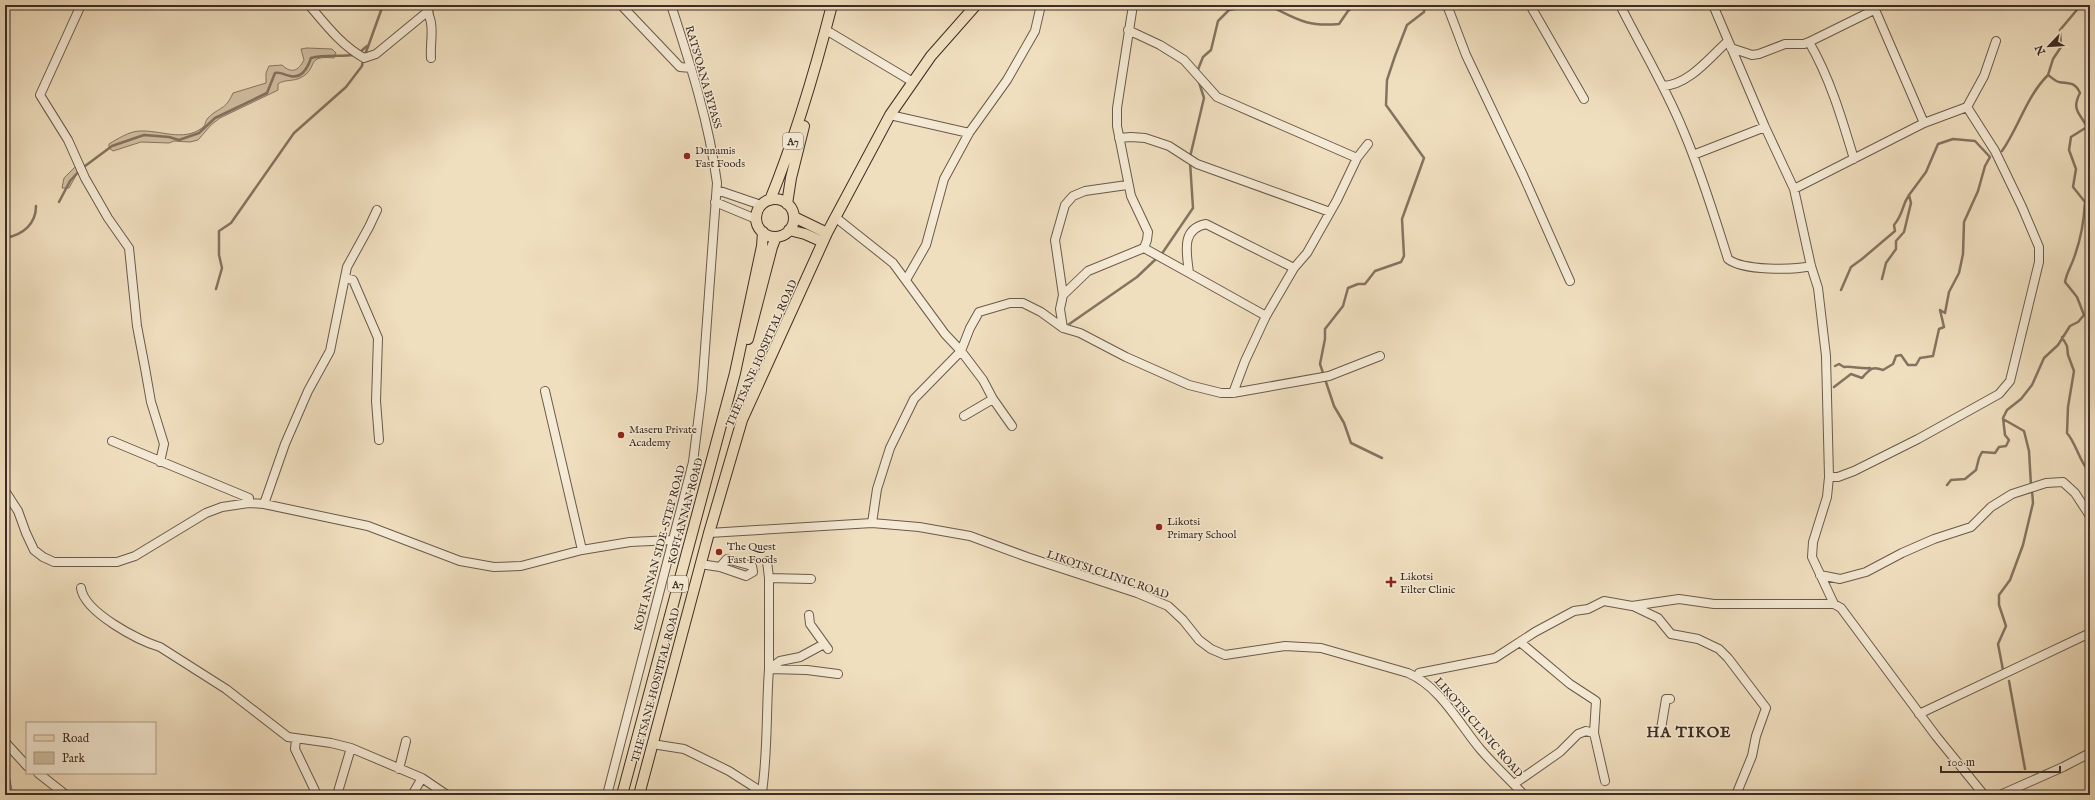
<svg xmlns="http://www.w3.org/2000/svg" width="2095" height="800" font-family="'IM FELL English',serif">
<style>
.green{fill:#d2c1a5;stroke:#887764}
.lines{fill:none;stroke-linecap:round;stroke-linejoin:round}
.stream{stroke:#847361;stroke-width:2.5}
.minor-casing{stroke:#6a5a4b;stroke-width:10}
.major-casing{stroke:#3d2d24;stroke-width:12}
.minor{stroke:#f5ead5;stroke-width:8}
.major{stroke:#f0dfbf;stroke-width:10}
.poi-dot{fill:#8f2418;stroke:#f5ead5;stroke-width:1.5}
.labels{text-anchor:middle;stroke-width:3;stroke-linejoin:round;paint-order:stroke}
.shield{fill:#f5ead5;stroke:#746659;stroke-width:1}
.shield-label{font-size:10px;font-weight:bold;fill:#3d2d24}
.street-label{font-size:11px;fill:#3d2d24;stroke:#f5ead5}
.poi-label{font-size:11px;fill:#3d2d24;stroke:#f5ead5;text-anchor:start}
.district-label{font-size:15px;font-weight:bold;letter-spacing:1px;fill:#3d2d24;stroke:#f5ead5}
</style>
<rect width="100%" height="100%" fill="#f0dfbf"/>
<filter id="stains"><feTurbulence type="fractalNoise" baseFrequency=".005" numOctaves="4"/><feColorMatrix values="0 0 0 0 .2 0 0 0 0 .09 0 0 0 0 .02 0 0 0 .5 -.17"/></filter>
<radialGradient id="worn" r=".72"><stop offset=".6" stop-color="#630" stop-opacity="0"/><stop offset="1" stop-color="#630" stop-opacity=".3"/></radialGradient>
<path class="green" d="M307 48 332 49 336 53 334 58C305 55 319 67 302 77 294 82 284 79 278 84V90L274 92 220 118 211 125 198 140 190 142 174 141 169 143 141 142 113 151 109 148V144C117 139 130 131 140 131 161 130 183 142 202 128 206 125 205 121 208 118 220 106 225 111 233 93L266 83V73L269 66 282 65C292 74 298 71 304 60L301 49Z
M75 167 78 172 69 188H62L64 178Z
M5 769 9 775 13 795H5Z"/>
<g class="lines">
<path class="stream" d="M1268 5C1297 19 1306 27 1339 24L1348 11 1355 5
M359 53 367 46
M365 55 383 5
M1197 72 1203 57 1211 50 1218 21 1229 10 1257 5
M2002 151C2019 127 2026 97 2048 75
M1190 157 1204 98 1198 79
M59 202 70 181 81 169 112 146 144 135 169 137 179 140 199 133 215 118 267 93 275 73C282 72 284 75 290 76 302 79 308 67 311 58 326 54 338 57 354 55
M5 238C23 235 36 224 36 206
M1161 255 1193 208 1190 162
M216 289 222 268 219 255V231L231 223 294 133 346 87 362 66 363 60
M1841 290 1851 267 1862 259 1895 231 1894 225C1904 213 1901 207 1909 195
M1065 327 1137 277 1157 258
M2062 337 2067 346 2068 355 2074 371 2068 407 2067 433C2077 445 2079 461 2090 473
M1835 366 1839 364 1844 367C1852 366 1861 369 1870 368
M1834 387 1851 374 1862 378C1870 369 1872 366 1883 370L1893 364 1896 356 1901 355 1908 365H1916L1920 358 1933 356 1939 329 1944 327 1940 310 1945 313 1949 292 1959 273 1963 254 1964 222 1978 191 1985 166 1990 157 1975 141 1953 139 1938 144 1926 172 1909 195 1911 203 1904 232 1896 241V249L1886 263 1882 279
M2003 419 2024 431 2029 451 2031 485
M1382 458 1351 443 1344 423 1334 406 1320 364 1325 339V329L1343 306 1348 288 1358 284H1365L1375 271 1401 262 1404 256 1402 219 1424 158 1386 105 1387 80 1395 56 1407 25 1424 12 1425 5
M1947 485 1951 480 1965 479 1976 470 1979 458 1982 452 1995 453 1999 447 2006 446 2009 440 2005 435 2003 418 2007 410 2021 399 2032 385 2044 358 2058 345 2070 326 2078 322 2084 315 2077 297 2065 282C2067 271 2072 265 2075 255 2081 238 2084 221 2085 202L2073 187 2076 169 2069 150 2071 137 2087 127C2080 113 2071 110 2080 93 2075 82 2070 84 2059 82 2055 81 2051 77 2048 75L2053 59 2061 47 2060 30 2081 5
M2003 670 1998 644 2006 626 1999 605V595L2010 580 2023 545 2033 503 2032 490
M2009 681 2025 769"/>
<g class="minor-casing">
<path id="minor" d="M81 5 40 95 68 140 85 178 108 218 129 248 137 326 145 368 151 402 164 444 160 462
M309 5C326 25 341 45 364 58L376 54 427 12
M430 5C426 12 430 16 431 23 433 34 430 46 431 58
M621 5 680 67 691 68
M1447 5 1466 55 1523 175 1570 281
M1530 5 1584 99
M1620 5C1641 47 1665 86 1683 130 1701 172 1714 215 1728 259 1743 271 1793 270 1811 266
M1713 5 1765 127 1794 189 1811 266 1818 288 1826 356 1829 477 1827 497 1813 542 1812 557 1834 604 1841 608 1936 736 1984 795
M1873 5 1924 123 1967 107 1984 76 1996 41
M826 30 913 82
M1128 30 1160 45 1184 60 1217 97 1357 158
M1809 42 1874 10
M1731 48 1752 55 1759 54 1785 44H1804L1809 42C1830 78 1842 119 1854 159
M1663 86C1689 85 1710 57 1728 41
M890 115 969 133
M1119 138 1131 137 1145 138 1169 146 1197 164 1330 212
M1693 155 1765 127
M1794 189 1924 123
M717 190 761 205
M715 202 756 219
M835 217 893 263 945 334 961 351 983 380 993 399 1012 426
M1144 248 1189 273
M345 278 353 280 378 338 376 401 379 440
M906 280 926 245 944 179 969 133 1007 80 1035 31 1041 5
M1063 295 1055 240 1065 205 1073 196 1085 191 1127 185
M1266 316 1189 273C1187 254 1180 229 1206 224L1294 268
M1063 328 1060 309 1063 295 1088 271 1144 248 1147 240 1148 232 1131 196 1117 126V108L1133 5
M545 391 582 550
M1233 393 1245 361 1266 316 1294 268 1307 253 1337 200 1357 158 1368 144
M964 416 993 399
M112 441 249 498V503
M1829 477H1838L1854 471 1918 439 1999 394 2010 381 2039 262V247L2022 207 1995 151 1967 107
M5 491 18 511 26 533 34 550 43 557 54 562H117L135 556 206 513 222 507 249 503 264 504 368 526 460 561 494 567 521 566 582 550 630 542 672 540
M264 504 285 444 308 391 330 351 347 267 369 227 377 210
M872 523 877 489 890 448 914 399 961 351 970 328 979 312 1010 303H1023L1041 312 1063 328 1080 333 1126 357 1189 385 1221 393H1233L1329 376 1380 356
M709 533 872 523 919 527 970 536 1027 557 1137 593 1168 606 1183 620 1199 640 1211 649 1225 655 1285 646 1321 648 1408 673C1441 687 1459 724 1481 750 1495 766 1510 780 1524 795
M767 561 769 578 811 579
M700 564 720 567 746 576 753 572 752 566 727 559 720 567
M1820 575 1840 579 1866 572 1902 553 1934 539 1971 527 1991 507 2012 494 2046 483 2063 482 2075 493 2090 516
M769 578V669L780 661 800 657 824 644
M81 588C84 612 139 641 160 647L226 689 288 737 331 743 351 748 422 778 447 795
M1635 607 1658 618 1671 634 1698 639 1719 649 1728 658 1766 708 1756 736 1752 756 1736 795
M809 615 810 624 828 649
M1520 642 1570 684 1596 701 1594 733 1605 781
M1418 677 1419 673 1495 658 1535 632 1574 611 1588 609 1604 601 1632 606 1679 599 1714 604H1834
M1919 714 2090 633
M1663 734 1661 729 1666 699H1670
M296 739 295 749 317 795
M5 742 27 766
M652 744 684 749 729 771 765 794
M399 769 406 741
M38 773 66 795
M1514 784 1560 752 1578 734 1586 731 1594 733
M762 792C768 751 766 710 769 669L807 670 838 674
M337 795 351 748
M412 795 422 778
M607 795 693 462 702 390 717 183C709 122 690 63 671 5
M2000 795 2063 767 2090 753"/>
</g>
<g class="major-casing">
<path id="major" d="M756 218a19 19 0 1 1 38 0a19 19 0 1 1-38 0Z
M770 200C796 136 815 71 832 5
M787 204 791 178 804 126
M794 217 827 233
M789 230 805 234 823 242
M748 339 772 247 776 237
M622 795 735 373 762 246 763 232
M639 795 709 533 742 420 827 233 890 115 931 56 976 5"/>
</g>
<use href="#minor" class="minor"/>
<use href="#major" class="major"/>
</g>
<g class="poi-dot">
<circle cx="687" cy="156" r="4"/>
<circle cx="621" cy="435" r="4"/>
<circle cx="1159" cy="527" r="4"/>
<circle cx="719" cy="552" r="4"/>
<path d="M1389 576h4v4h4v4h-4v4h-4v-4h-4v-4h4z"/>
</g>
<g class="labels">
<g class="shield">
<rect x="783" y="133" width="20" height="16" rx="3"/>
<rect x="668" y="576" width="20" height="16" rx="3"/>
</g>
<g class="shield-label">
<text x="793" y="145">A7</text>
<text x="678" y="588">A7</text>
</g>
<g class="street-label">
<text transform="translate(704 77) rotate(74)" y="4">RATS'OANA BYPASS</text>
<text transform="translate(761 353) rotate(-66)" y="4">THETSANE HOSPITAL ROAD</text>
<text transform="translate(685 511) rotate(-75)" y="4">KOFI ANNAN ROAD</text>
<text transform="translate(659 548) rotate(-75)" y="4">KOFI ANNAN SIDE-STEP ROAD</text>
<text transform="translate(1108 574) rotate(19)" y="4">LIKOTSI CLINIC ROAD</text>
<text transform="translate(655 685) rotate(-75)" y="4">THETSANE HOSPITAL ROAD</text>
<text transform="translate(1479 727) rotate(49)" y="4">LIKOTSI CLINIC ROAD</text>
</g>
<g class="poi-label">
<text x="695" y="154">Dunamis<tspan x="695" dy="13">Fast Foods</tspan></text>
<text x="629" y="433">Maseru Private<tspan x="629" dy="13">Academy</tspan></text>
<text x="1167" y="525">Likotsi<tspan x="1167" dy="13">Primary School</tspan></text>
<text x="727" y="550">The Quest<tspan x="727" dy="13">Fast Foods</tspan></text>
<text x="1400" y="580">Likotsi<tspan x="1400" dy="13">Filter Clinic</tspan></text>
</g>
<g class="district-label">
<text x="1689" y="737">HA TIKOE</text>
</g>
</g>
<rect width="2095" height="800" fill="none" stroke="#f0dfbf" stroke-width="20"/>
<rect x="6" y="6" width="2083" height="788" fill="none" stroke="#3d2d24" stroke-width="2"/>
<rect x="10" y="10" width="2075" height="780" fill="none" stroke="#3d2d24"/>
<rect x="26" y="722" width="130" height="52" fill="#f5ead5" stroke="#ab9e8e"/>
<rect x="34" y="735" width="20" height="6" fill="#f0dfbf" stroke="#ab9e8e"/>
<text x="62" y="742" font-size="12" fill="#3d2d24">Road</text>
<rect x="34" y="752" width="20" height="12" fill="#d2c1a5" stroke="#ab9e8e"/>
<text x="62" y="762" font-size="12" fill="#3d2d24">Park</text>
<g transform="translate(2049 46) rotate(245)" stroke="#f5ead5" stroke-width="3" paint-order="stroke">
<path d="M0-3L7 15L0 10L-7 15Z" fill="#3d2d24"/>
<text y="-6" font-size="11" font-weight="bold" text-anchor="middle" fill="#3d2d24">N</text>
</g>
<path d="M1941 766v6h119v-6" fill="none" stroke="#3d2d24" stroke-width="2"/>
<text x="1947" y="766" font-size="12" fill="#3d2d24" stroke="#f5ead5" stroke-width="3" paint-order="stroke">100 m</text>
<rect width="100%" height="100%" filter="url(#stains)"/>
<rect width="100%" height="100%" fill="url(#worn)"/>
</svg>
